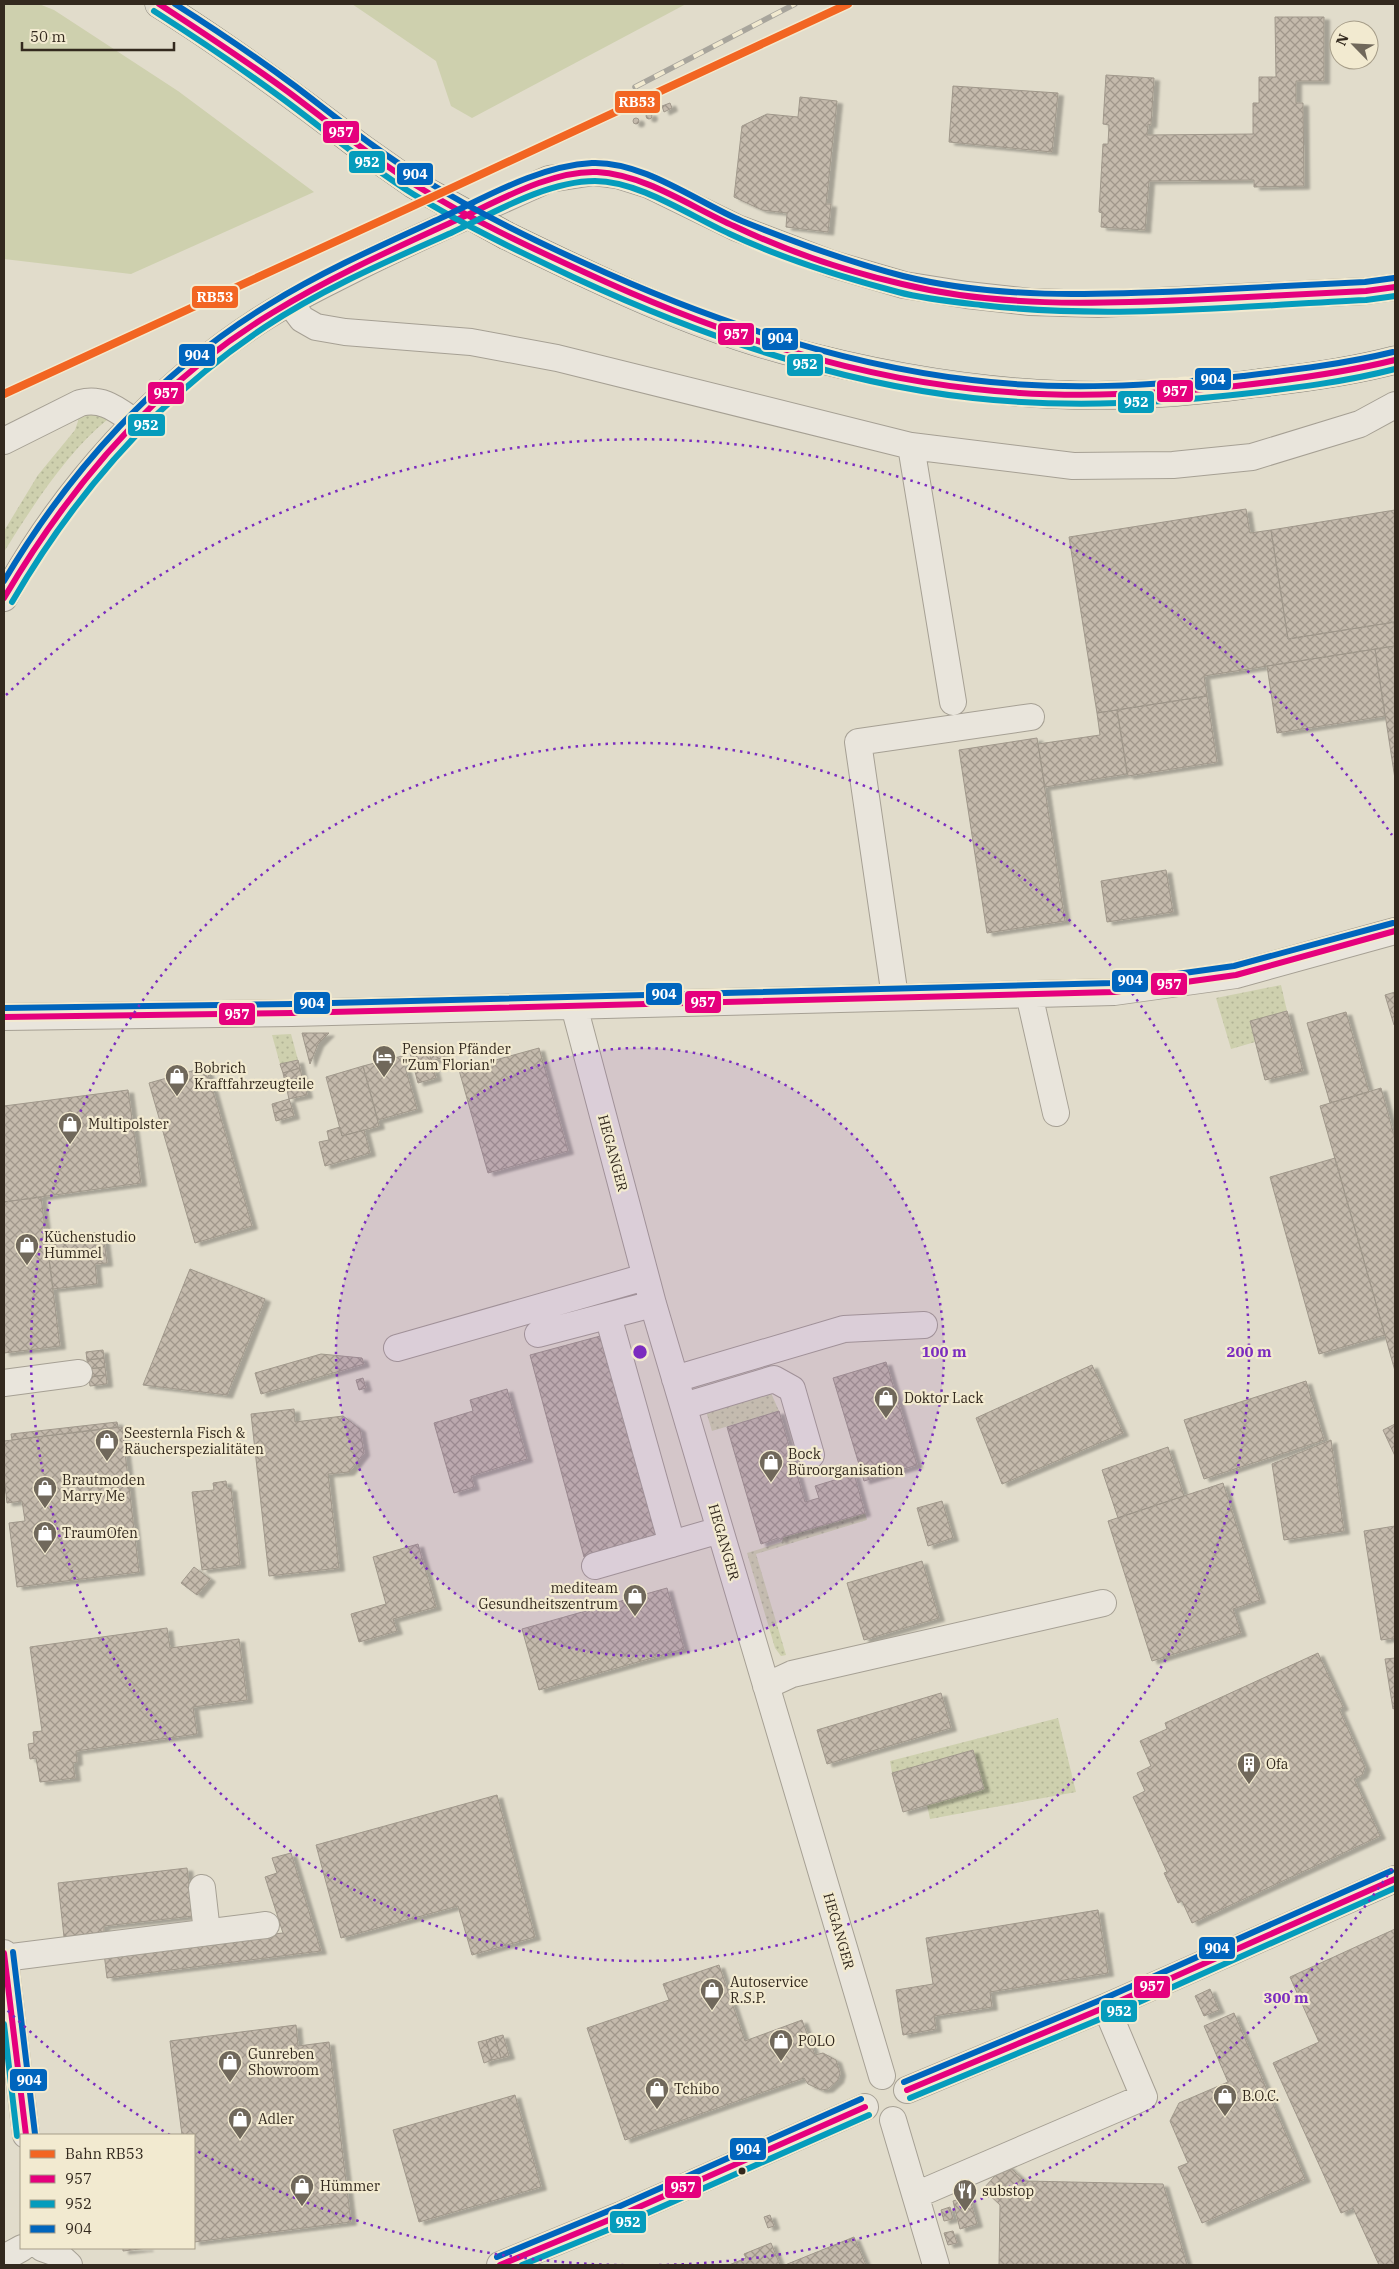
<svg xmlns="http://www.w3.org/2000/svg" width="1399" height="2269" font-family="'IBM Plex Serif',serif">
<style>
.grass{fill:url(#grass-dots)}
.garden{fill:#ced0ae}
.building{fill:url(#building-cross-hatch);stroke:#a0988b;filter:url(#shadow)}
.lines{fill:none;stroke-linecap:round;stroke-linejoin:round}
.minor-casing{stroke:#a6a094;stroke-width:28}
.major-casing{stroke:#8b867b;stroke-width:29}
.minor{stroke:#e9e5dc;stroke-width:26}
.major{stroke:#e0dcce;stroke-width:28}
.rail-casing{stroke:#a8a59c;stroke-width:5.5}
.rail{stroke:#f2ead0;stroke-width:4;stroke-dasharray:11;stroke-linecap:butt}
.major-bridge-casing{stroke:#8b867b;stroke-width:29;stroke-linecap:butt}
.major-bridge{stroke:#e0dcce;stroke-width:28}
.bus-1-casing{stroke:#f2ead0;stroke-width:10}
.bus-2-casing{stroke:#f2ead0;stroke-width:10}
.bus-3-casing{stroke:#f2ead0;stroke-width:10}
.bus-1{stroke:#e5007d;stroke-width:6}
.bus-2{stroke:#059cbc;stroke-width:6}
.bus-3{stroke:#0065bd;stroke-width:6}
.rail-1-casing{stroke:#f2ead0;stroke-width:11}
.rail-1{stroke:#f26522;stroke-width:8}
.ring{fill:none;stroke:#7b2cbf;stroke-width:2.5;stroke-dasharray:2.5 5}
.bus-dot{fill:#33291e;stroke:#f2ead0;stroke-width:2}
.labels{text-anchor:middle;stroke-width:4.5;stroke-linejoin:round;paint-order:stroke}
.poi-label{font-size:14px;fill:#33291e;stroke:#f2ead0;text-anchor:start}
.street-label{font-size:14px;fill:#33291e;stroke:#f2ead0}
.centre{fill:#7b2cbf;stroke:#f2ead0;stroke-width:2.5}
.ring-label{font-size:15px;text-anchor:middle;font-weight:bold;fill:#7b2cbf;stroke:#f2ead0;stroke-width:4.5;stroke-linejoin:round;paint-order:stroke}
.line-badge{stroke:#f2ead0;stroke-width:2}
.badge-label{font-size:14px;text-anchor:middle;font-weight:bold;fill:#fff}
</style>
<defs>
<pattern id="grass-dots" width="8" height="8" patternUnits="userSpaceOnUse" patternTransform="scale(1.25)"><rect width="8" height="8" fill="#ced0ae"/><path d="M2 2h.1M6 6h.1" fill="none" stroke="#b1b395" stroke-width="1.8" stroke-linecap="round"/></pattern>
<pattern id="building-cross-hatch" width="8" height="8" patternUnits="userSpaceOnUse" patternTransform="scale(1.25)"><rect width="8" height="8" fill="#c4baac"/><path d="M0 0l8 8M0 8l8-8" fill="none" stroke="#a0978b"/></pattern>
<filter id="shadow"><feDropShadow dx="5.5" dy="3" stdDeviation="1" flood-color="#0004"/></filter>
</defs>
<rect width="100%" height="100%" fill="#e1dccb"/>
<path class="grass" d="M88 406 108 419C67 452 32 507 4 552V531L38 475 75 430 78 421 77 409Z
M1281 985 1287 1011 1250 1021 1255 1042 1231 1049 1216 998Z
M291 1034 298 1060 280 1064 272 1035Z
M771 1393 779 1411 712 1431 705 1408Z
M865 1513 867 1520 756 1554 786 1655 781 1656 775 1648 747 1553 782 1542 783 1537Z
M1058 1718 1076 1792 930 1819 927 1805 984 1789 973 1750 892 1773 890 1761Z"/>
<path class="garden" d="M4 4H39L54 10 178 91 314 192 131 274 4 259Z
M352 4H686L472 118 451 106 436 61Z"/>
<path class="building" d="M1275 17H1324V81H1296V103H1303L1304 186 1254 187V180L1149 181 1145 230 1101 227 1102 213 1099 212 1103 144H1108L1109 125 1103 124 1106 75 1154 78 1151 125 1148 124 1147 135 1253 134V103H1259V77H1276Z
M953 86 1058 93 1052 152 949 142Z
M800 97 837 101 826 204H831L828 232 786 227 787 213 762 210 734 197 742 126 767 114 798 117Z
M670 103 672 108 664 112 662 106Z
M646 116a3 3 0 1 1 6 0a3 3 0 1 1-6 0Z
M633 121a3 3 0 1 1 6 0a3 3 0 1 1-6 0Z
M1246 509 1250 533 1271 530 1288 639 1395 622V646L1204 676 1207 696 1097 713 1069 537Z
M1395 510V622L1288 639 1271 530Z
M1395 646V779L1375 649Z
M1375 649 1385 716 1277 733 1267 666Z
M1207 696 1217 762 1128 776 1117 710Z
M1117 710 1127 774 1045 787 1038 744 1100 735 1097 713Z
M1037 738 1065 921 987 933 959 750Z
M1166 870 1173 912 1107 922 1101 881Z
M1395 992V1024L1394 1025 1385 995Z
M1287 1011 1303 1071 1265 1080 1250 1021Z
M1346 1012 1369 1092 1330 1103 1307 1023Z
M302 1033H329L318 1044 310 1064Z
M428 1048 436 1078 418 1083 410 1053Z
M442 1048 445 1057 431 1061 429 1052Z
M539 1048 568 1151 488 1173 459 1070Z
M402 1056 417 1109 378 1120 363 1066Z
M298 1060 300 1068 283 1073 280 1064Z
M363 1066 379 1126 342 1136 326 1077Z
M206 1067 252 1226 195 1243 149 1083Z
M300 1068 302 1077 285 1082 283 1073Z
M302 1077 305 1086 287 1090 285 1082Z
M305 1086 307 1095 289 1099 287 1090Z
M1381 1088 1395 1139V1371L1320 1106Z
M128 1090 141 1183 4 1202V1106Z
M289 1099 292 1108 274 1113 272 1104Z
M292 1108 294 1116 276 1121 274 1113Z
M340 1127 342 1136 364 1130 370 1153 325 1166 319 1142 329 1140 327 1131Z
M1335 1158 1385 1335 1319 1354 1270 1177Z
M41 1197 60 1346 4 1353V1202Z
M103 1232 107 1263 95 1264 97 1284 53 1289 47 1242 84 1237V1234Z
M190 1269 265 1299 227 1395 143 1385Z
M604 1335 657 1537 584 1557 530 1355Z
M103 1350 104 1358 87 1360 86 1352Z
M321 1354 362 1358 364 1364 261 1394 255 1373Z
M104 1358 105 1367 88 1369 87 1360Z
M886 1362 917 1465 864 1481 833 1378Z
M1092 1365 1123 1433 1002 1484 976 1418Z
M105 1367 106 1375 89 1377 88 1369Z
M106 1375 107 1384 90 1386 89 1377Z
M363 1378 366 1388 359 1390 356 1380Z
M1306 1381 1324 1440 1204 1479 1184 1420Z
M507 1389 527 1459 471 1476 474 1487 454 1493 434 1423 473 1411 470 1400Z
M294 1409 295 1422 343 1416 360 1429 364 1453 349 1472 328 1474 339 1568 269 1576 251 1414Z
M779 1411 805 1502 819 1498 815 1486 854 1474 865 1513 783 1537 782 1540 778 1538 761 1544 727 1427Z
M117 1422 118 1427 12 1440 11 1434Z
M1395 1424V1456L1383 1430Z
M122 1427 139 1572 17 1587 9 1523 25 1521 22 1501 7 1503 4 1476V1441Z
M1331 1440 1344 1531 1284 1540 1272 1464Z
M1168 1447 1184 1496 1118 1518 1102 1470Z
M226 1481 227 1488H231L240 1565 202 1570 192 1492 214 1490 213 1483Z
M1223 1483 1260 1600 1233 1609 1241 1633 1152 1661 1108 1521Z
M942 1501 953 1538 928 1546 917 1508Z
M1395 1526V1638L1381 1640 1364 1531Z
M418 1544 436 1607 393 1619 397 1631 359 1642 351 1614 386 1604 373 1557Z
M922 1561 939 1618 864 1640 847 1583Z
M194 1567 210 1579 197 1595 181 1583Z
M667 1588 684 1649 539 1690 522 1629Z
M167 1628 170 1648 239 1639 247 1700 193 1707 197 1734 76 1751 77 1762 73 1763 75 1778 40 1782 36 1758 30 1759 28 1744 34 1743 33 1732 42 1731 30 1647Z
M1318 1653 1343 1707 1339 1709 1365 1767 1362 1775 1354 1779 1380 1836 1192 1923 1182 1901 1178 1903 1164 1873 1167 1872 1133 1797 1145 1791 1137 1773 1151 1766 1140 1741 1167 1729 1165 1723Z
M1395 1658V1708L1393 1709 1385 1659Z
M941 1693 951 1728 827 1764 817 1730Z
M973 1750 984 1789 903 1812 892 1773Z
M497 1795 535 1937 472 1955 458 1906 341 1938 316 1845Z
M291 1853 321 1951 107 1978 104 1953 283 1933 265 1877 277 1873 272 1858Z
M187 1868 193 1916 104 1926V1932L64 1937 58 1883Z
M1098 1910 1108 1973 990 1992 992 2007 934 2016 936 2029 903 2035 896 1990 933 1984 926 1938Z
M1395 1929V2265H1379L1353 2208 1341 2213 1273 2063 1319 2042 1290 1977Z
M719 1965 745 2041 802 2020 815 2055 823 2053 836 2060 840 2073 838 2080 828 2089 821 2090 808 2084 804 2078 625 2140 587 2028 669 2000 663 1984Z
M1210 1989 1219 2010 1204 2016 1195 1996Z
M1234 2013 1305 2179 1202 2223 1178 2167 1188 2163 1170 2121 1179 2103 1228 2082 1204 2026Z
M296 2025 298 2046 329 2042 351 2222 194 2242V2135H182L170 2041Z
M503 2035 509 2056 501 2058 495 2037Z
M495 2037 501 2058 492 2060 486 2040Z
M486 2040 492 2060 484 2063 478 2042Z
M515 2095 541 2187 419 2222 393 2130Z
M1006 2164 1025 2181 1163 2184 1187 2265H999L1000 2205 983 2189Z
M969 2196 977 2224 960 2229 953 2201Z
M950 2207 953 2219 944 2221 941 2210Z
M770 2215 774 2226 768 2228 764 2217Z
M953 2231 957 2243 948 2245 944 2233Z
M854 2237 866 2265H785Z
M771 2243 780 2265H729L746 2258 744 2254Z
M123 2248H148L123 2251Z"/>
<g class="lines">
<g class="minor-casing">
<path id="minor" d="M290 303 302 319 316 327 345 332 471 342 557 358 911 446 1073 466 1173 465 1252 457 1360 424 1395 405
M4 441 80 403C103 397 117 410 135 422
M911 446 953 702
M4 598C64 488 155 388 260 320 292 299 327 283 360 266 423 235 486 207 549 179L594 172 617 175 649 185 737 228 832 264 904 285 967 295 1030 302 1098 304 1366 291 1395 287
M1029 994 1056 1113
M895 997 858 742 1031 717
M574 1006 653 1304 882 2076
M4 1017 292 1013 1114 992 1236 975 1395 931
M608 1316 672 1544
M538 1334 653 1304
M397 1348 645 1277
M675 1379 844 1329 924 1325
M4 1383 79 1373
M684 1406 774 1379 792 1389 811 1455
M595 1566 720 1530
M766 1686 792 1674 1103 1603
M202 1888 207 1932
M4 1953 26 2135
M4 1958 266 1925
M907 2090 1106 2007 1395 1879
M893 2120 936 2265
M916 2195 1144 2097 1106 2007
M42 2248 56 2253 69 2265
M4 2258 22 2248
M500 2265 621 2215 865 2107"/>
</g>
<g class="major-casing">
<path id="major" d="M159 4C228 47 294 96 359 146
M507 236C596 279 688 324 784 350 902 382 1026 401 1149 394 1186 392 1222 388 1259 383 1305 378 1350 372 1395 360"/>
</g>
<use href="#minor" class="minor"/>
<use href="#major" class="major"/>
<g class="rail-casing">
<path id="rail" d="M635 87 795 4"/>
</g>
<use href="#rail" class="rail"/>
<g class="major-bridge-casing">
<path id="major-bridge" d="M359 146 413 184 507 236"/>
</g>
<use href="#major-bridge" class="major-bridge"/>
<g class="bus-1-casing">
<path id="bus-1" d="M159 4C202 32 245 60 287 91 330 123 371 157 417 186 470 219 527 246 584 272 707 329 839 375 975 389 1062 399 1149 395 1236 386 1289 380 1343 373 1395 360
M4 598C71 484 158 382 272 313 329 278 391 250 452 222 495 203 550 170 597 172 646 175 691 207 734 226 787 251 845 271 902 284 996 307 1093 304 1188 300 1247 297 1307 294 1366 291L1395 287
M4 1017 292 1013 1114 992 1236 975 1395 931
M4 1953 26 2135
M907 2090 1106 2007 1395 1879
M500 2265 621 2215 865 2107"/>
</g>
<g class="bus-2-casing">
<path id="bus-2" d="M154 11C198 39 241 68 283 99 326 131 367 165 413 194 465 226 520 252 575 278 701 336 835 383 973 398 1063 408 1153 404 1242 394 1294 388 1345 382 1395 369
M12 602C76 492 158 398 265 327 322 289 388 261 451 233 493 213 547 181 595 181 639 181 690 216 730 234 783 259 841 277 898 292 924 299 954 302 981 305 1109 320 1238 306 1366 300L1395 296
M4 2024 17 2136
M910 2098 1110 2015 1395 1888
M522 2265 625 2223 869 2115"/>
</g>
<g class="bus-3-casing">
<path id="bus-3" d="M175 4C216 30 256 57 295 86 337 118 378 152 423 179 474 211 527 237 582 262 706 319 836 364 972 380 1062 391 1153 386 1243 376 1293 370 1344 364 1393 352
M4 581C69 471 158 372 268 305 323 271 382 245 441 218 488 196 539 166 592 163 643 161 697 202 742 221 794 242 849 262 903 276 996 299 1093 295 1188 291 1247 288 1306 285 1365 282L1394 278
M4 1008 292 1004 1113 983 1234 966 1393 923
M13 1952 35 2134
M904 2082 1103 1999 1391 1871
M497 2257 618 2207 861 2099"/>
</g>
<use href="#bus-1" class="bus-1"/>
<use href="#bus-2" class="bus-2"/>
<use href="#bus-3" class="bus-3"/>
<g class="rail-1-casing">
<path id="rail-1" d="M4 394C285 264 568 136 848 4"/>
</g>
<use href="#rail-1" class="rail-1"/>
</g>
<circle cx="640" cy="1352" r="304" fill="#7b2cbf" fill-opacity=".12"/>
<g class="ring">
<circle cx="640" cy="1352" r="304"/>
<circle cx="640" cy="1352" r="609"/>
<path d="M1392 1869A913 913 0 0 1 197 2151M170 2135A913 913 0 0 1 6 2009M6 695A913 913 0 0 1 1392 835"/>
</g>
<defs>
<g id="hotel-pin" transform="scale(1.25)"><path d="M0 17L-7.5 6A9.5 9.5 0 1 1 7.5 6Z" fill="#70685b" stroke="#f2ead0"/><path d="M-6-4.5h1.5V1H6V5H4.5V3h-9V5H-6ZM-4 0a1.8 1.8 0 1 1 3.6 0ZM.5 0V-2.5h3Q6-2.5 6 0Z" fill="#fff"/></g>
<g id="shop-pin" transform="scale(1.25)"><path d="M0 17L-7.5 6A9.5 9.5 0 1 1 7.5 6Z" fill="#70685b" stroke="#f2ead0"/><path d="M-5-2.5h2.3a2.7 3.5 0 0 1 5.4 0H5L5.5 6h-11ZM-1.5-2.5h3a1.5 2.3 0 0 0-3 0Z" fill="#fff"/></g>
<g id="building-pin" transform="scale(1.25)"><path d="M0 17L-7.5 6A9.5 9.5 0 1 1 7.5 6Z" fill="#70685b" stroke="#f2ead0"/><path d="M-4-6H4V6H1V3H-1V6H-4ZM-2.5-4.3h1.7v1.8h-1.7ZM.8-4.3h1.7v1.8H.8ZM-2.5-1h1.7V.8h-1.7ZM.8-1h1.7V.8H.8Z" fill="#fff"/></g>
<g id="restaurant-pin" transform="scale(1.25)"><path d="M0 17L-7.5 6A9.5 9.5 0 1 1 7.5 6Z" fill="#70685b" stroke="#f2ead0"/><path d="M-5-6h1v4h1v-4h1v4h1v-4h1v5L-1.5 .5V6h-2V.5L-5-1ZM5-6V6H3V1.5H1.5Q1.5-4 5-6Z" fill="#fff"/></g>
</defs>
<g fill-rule="evenodd">
<use href="#hotel-pin" x="384" y="1057"/>
<use href="#shop-pin" x="177" y="1076"/>
<use href="#shop-pin" x="70" y="1124"/>
<use href="#shop-pin" x="27" y="1245"/>
<use href="#shop-pin" x="886" y="1398"/>
<use href="#shop-pin" x="107" y="1441"/>
<use href="#shop-pin" x="771" y="1462"/>
<use href="#shop-pin" x="45" y="1488"/>
<use href="#shop-pin" x="45" y="1533"/>
<use href="#shop-pin" x="635" y="1596"/>
<use href="#building-pin" x="1249" y="1764"/>
<use href="#shop-pin" x="712" y="1990"/>
<use href="#shop-pin" x="781" y="2041"/>
<use href="#shop-pin" x="230" y="2062"/>
<use href="#shop-pin" x="657" y="2089"/>
<use href="#shop-pin" x="1225" y="2096"/>
<use href="#shop-pin" x="240" y="2119"/>
<use href="#shop-pin" x="302" y="2186"/>
<use href="#restaurant-pin" x="965" y="2191"/>
</g>
<circle class="bus-dot" cx="742" cy="2171" r="4.5"/>
<g class="labels">
<g class="poi-label">
<text x="402" y="1054">Pension Pfänder<tspan x="402" dy="16">"Zum Florian"</tspan></text>
<text x="194" y="1073">Bobrich<tspan x="194" dy="16">Kraftfahrzeugteile</tspan></text>
<text x="88" y="1129">Multipolster</text>
<text x="44" y="1242">Küchenstudio<tspan x="44" dy="16">Hummel</tspan></text>
<text x="904" y="1403">Doktor Lack</text>
<text x="124" y="1438">Seesternla Fisch &amp;<tspan x="124" dy="16">Räucherspezialitäten</tspan></text>
<text x="788" y="1459">Bock<tspan x="788" dy="16">Büroorganisation</tspan></text>
<text x="62" y="1485">Brautmoden<tspan x="62" dy="16">Marry Me</tspan></text>
<text x="62" y="1538">TraumOfen</text>
<text x="618" y="1593" text-anchor="end">mediteam<tspan x="618" dy="16">Gesundheitszentrum</tspan></text>
<text x="1266" y="1769">Ofa</text>
<text x="730" y="1987">Autoservice<tspan x="730" dy="16">R.S.P.</tspan></text>
<text x="798" y="2046">POLO</text>
<text x="248" y="2059">Gunreben<tspan x="248" dy="16">Showroom</tspan></text>
<text x="674" y="2094">Tchibo</text>
<text x="1242" y="2101">B.O.C.</text>
<text x="258" y="2124">Adler</text>
<text x="320" y="2191">Hümmer</text>
<text x="982" y="2196">substop</text>
</g>
<g class="street-label">
<text transform="translate(613 1153) rotate(75)" y="5">HEGANGER</text>
<text transform="translate(724 1542) rotate(74)" y="5">HEGANGER</text>
<text transform="translate(839 1931) rotate(74)" y="5">HEGANGER</text>
</g>
</g>
<circle cx="640" cy="1352" r="8" class="centre"/>
<g class="ring-label">
<text x="944" y="1357">100 m</text>
<text x="1249" y="1357">200 m</text>
<text x="1286" y="2003">300 m</text>
</g>
<g class="line-badge">
<rect x="614" y="90" width="47" height="24" rx="5" fill="#f26522"/>
<rect x="322" y="120" width="38" height="24" rx="5" fill="#e5007d"/>
<rect x="348" y="150" width="38" height="24" rx="5" fill="#059cbc"/>
<rect x="396" y="162" width="38" height="24" rx="5" fill="#0065bd"/>
<rect x="191" y="285" width="48" height="24" rx="5" fill="#f26522"/>
<rect x="717" y="322" width="38" height="24" rx="5" fill="#e5007d"/>
<rect x="761" y="327" width="38" height="24" rx="5" fill="#0065bd"/>
<rect x="178" y="343" width="38" height="24" rx="5" fill="#0065bd"/>
<rect x="786" y="353" width="38" height="24" rx="5" fill="#059cbc"/>
<rect x="1194" y="367" width="38" height="24" rx="5" fill="#0065bd"/>
<rect x="1156" y="379" width="38" height="24" rx="5" fill="#e5007d"/>
<rect x="147" y="381" width="38" height="24" rx="5" fill="#e5007d"/>
<rect x="1117" y="390" width="38" height="24" rx="5" fill="#059cbc"/>
<rect x="127" y="413" width="39" height="24" rx="5" fill="#059cbc"/>
<rect x="1111" y="969" width="38" height="24" rx="5" fill="#0065bd"/>
<rect x="1150" y="972" width="38" height="24" rx="5" fill="#e5007d"/>
<rect x="645" y="982" width="38" height="24" rx="5" fill="#0065bd"/>
<rect x="684" y="990" width="38" height="24" rx="5" fill="#e5007d"/>
<rect x="293" y="991" width="38" height="24" rx="5" fill="#0065bd"/>
<rect x="218" y="1002" width="38" height="24" rx="5" fill="#e5007d"/>
<rect x="1198" y="1936" width="38" height="24" rx="5" fill="#0065bd"/>
<rect x="1133" y="1975" width="38" height="24" rx="5" fill="#e5007d"/>
<rect x="1100" y="1999" width="38" height="24" rx="5" fill="#059cbc"/>
<rect x="9" y="2068" width="39" height="24" rx="5" fill="#0065bd"/>
<rect x="729" y="2137" width="38" height="24" rx="5" fill="#0065bd"/>
<rect x="664" y="2175" width="38" height="24" rx="5" fill="#e5007d"/>
<rect x="609" y="2210" width="38" height="24" rx="5" fill="#059cbc"/>
</g>
<g class="badge-label">
<text x="637" y="107">RB53</text>
<text x="341" y="137">957</text>
<text x="367" y="167">952</text>
<text x="415" y="179">904</text>
<text x="215" y="302">RB53</text>
<text x="736" y="339">957</text>
<text x="780" y="343">904</text>
<text x="197" y="360">904</text>
<text x="805" y="369">952</text>
<text x="1213" y="384">904</text>
<text x="1175" y="396">957</text>
<text x="166" y="398">957</text>
<text x="1136" y="407">952</text>
<text x="146" y="430">952</text>
<text x="1130" y="985">904</text>
<text x="1169" y="989">957</text>
<text x="664" y="999">904</text>
<text x="703" y="1007">957</text>
<text x="312" y="1008">904</text>
<text x="237" y="1019">957</text>
<text x="1217" y="1953">904</text>
<text x="1152" y="1991">957</text>
<text x="1119" y="2016">952</text>
<text x="29" y="2085">904</text>
<text x="748" y="2154">904</text>
<text x="683" y="2192">957</text>
<text x="628" y="2227">952</text>
</g>
<rect width="1399" height="2269" fill="none" stroke="#33291e" stroke-width="10"/>
<rect x="20" y="2134" width="175" height="115" fill="#f2ead0" stroke="#a69d89"/>
<rect x="30" y="2150" width="25" height="8" fill="#f26522" stroke="#a69d89"/>
<text x="65" y="2159" font-size="15" fill="#33291e">Bahn RB53</text>
<rect x="30" y="2175" width="25" height="8" fill="#e5007d" stroke="#a69d89"/>
<text x="65" y="2184" font-size="15" fill="#33291e">957</text>
<rect x="30" y="2200" width="25" height="8" fill="#059cbc" stroke="#a69d89"/>
<text x="65" y="2209" font-size="15" fill="#33291e">952</text>
<rect x="30" y="2225" width="25" height="8" fill="#0065bd" stroke="#a69d89"/>
<text x="65" y="2234" font-size="15" fill="#33291e">904</text>
<g transform="translate(1354 45) rotate(294)"><circle r="24" fill="#f2ead0" stroke="#a69d89"/>
<path d="M0-4L9 19L0 12L-9 19Z" fill="#70685b"/>
<text y="-8" font-size="14" font-weight="bold" text-anchor="middle" fill="#33291e">N</text>
</g>
<path d="M22 42v8h152v-8" fill="none" stroke="#33291e" stroke-width="2.5"/>
<text x="30" y="42" font-size="15" fill="#33291e" stroke="#f2ead0" stroke-width="4" paint-order="stroke">50 m</text>
</svg>
